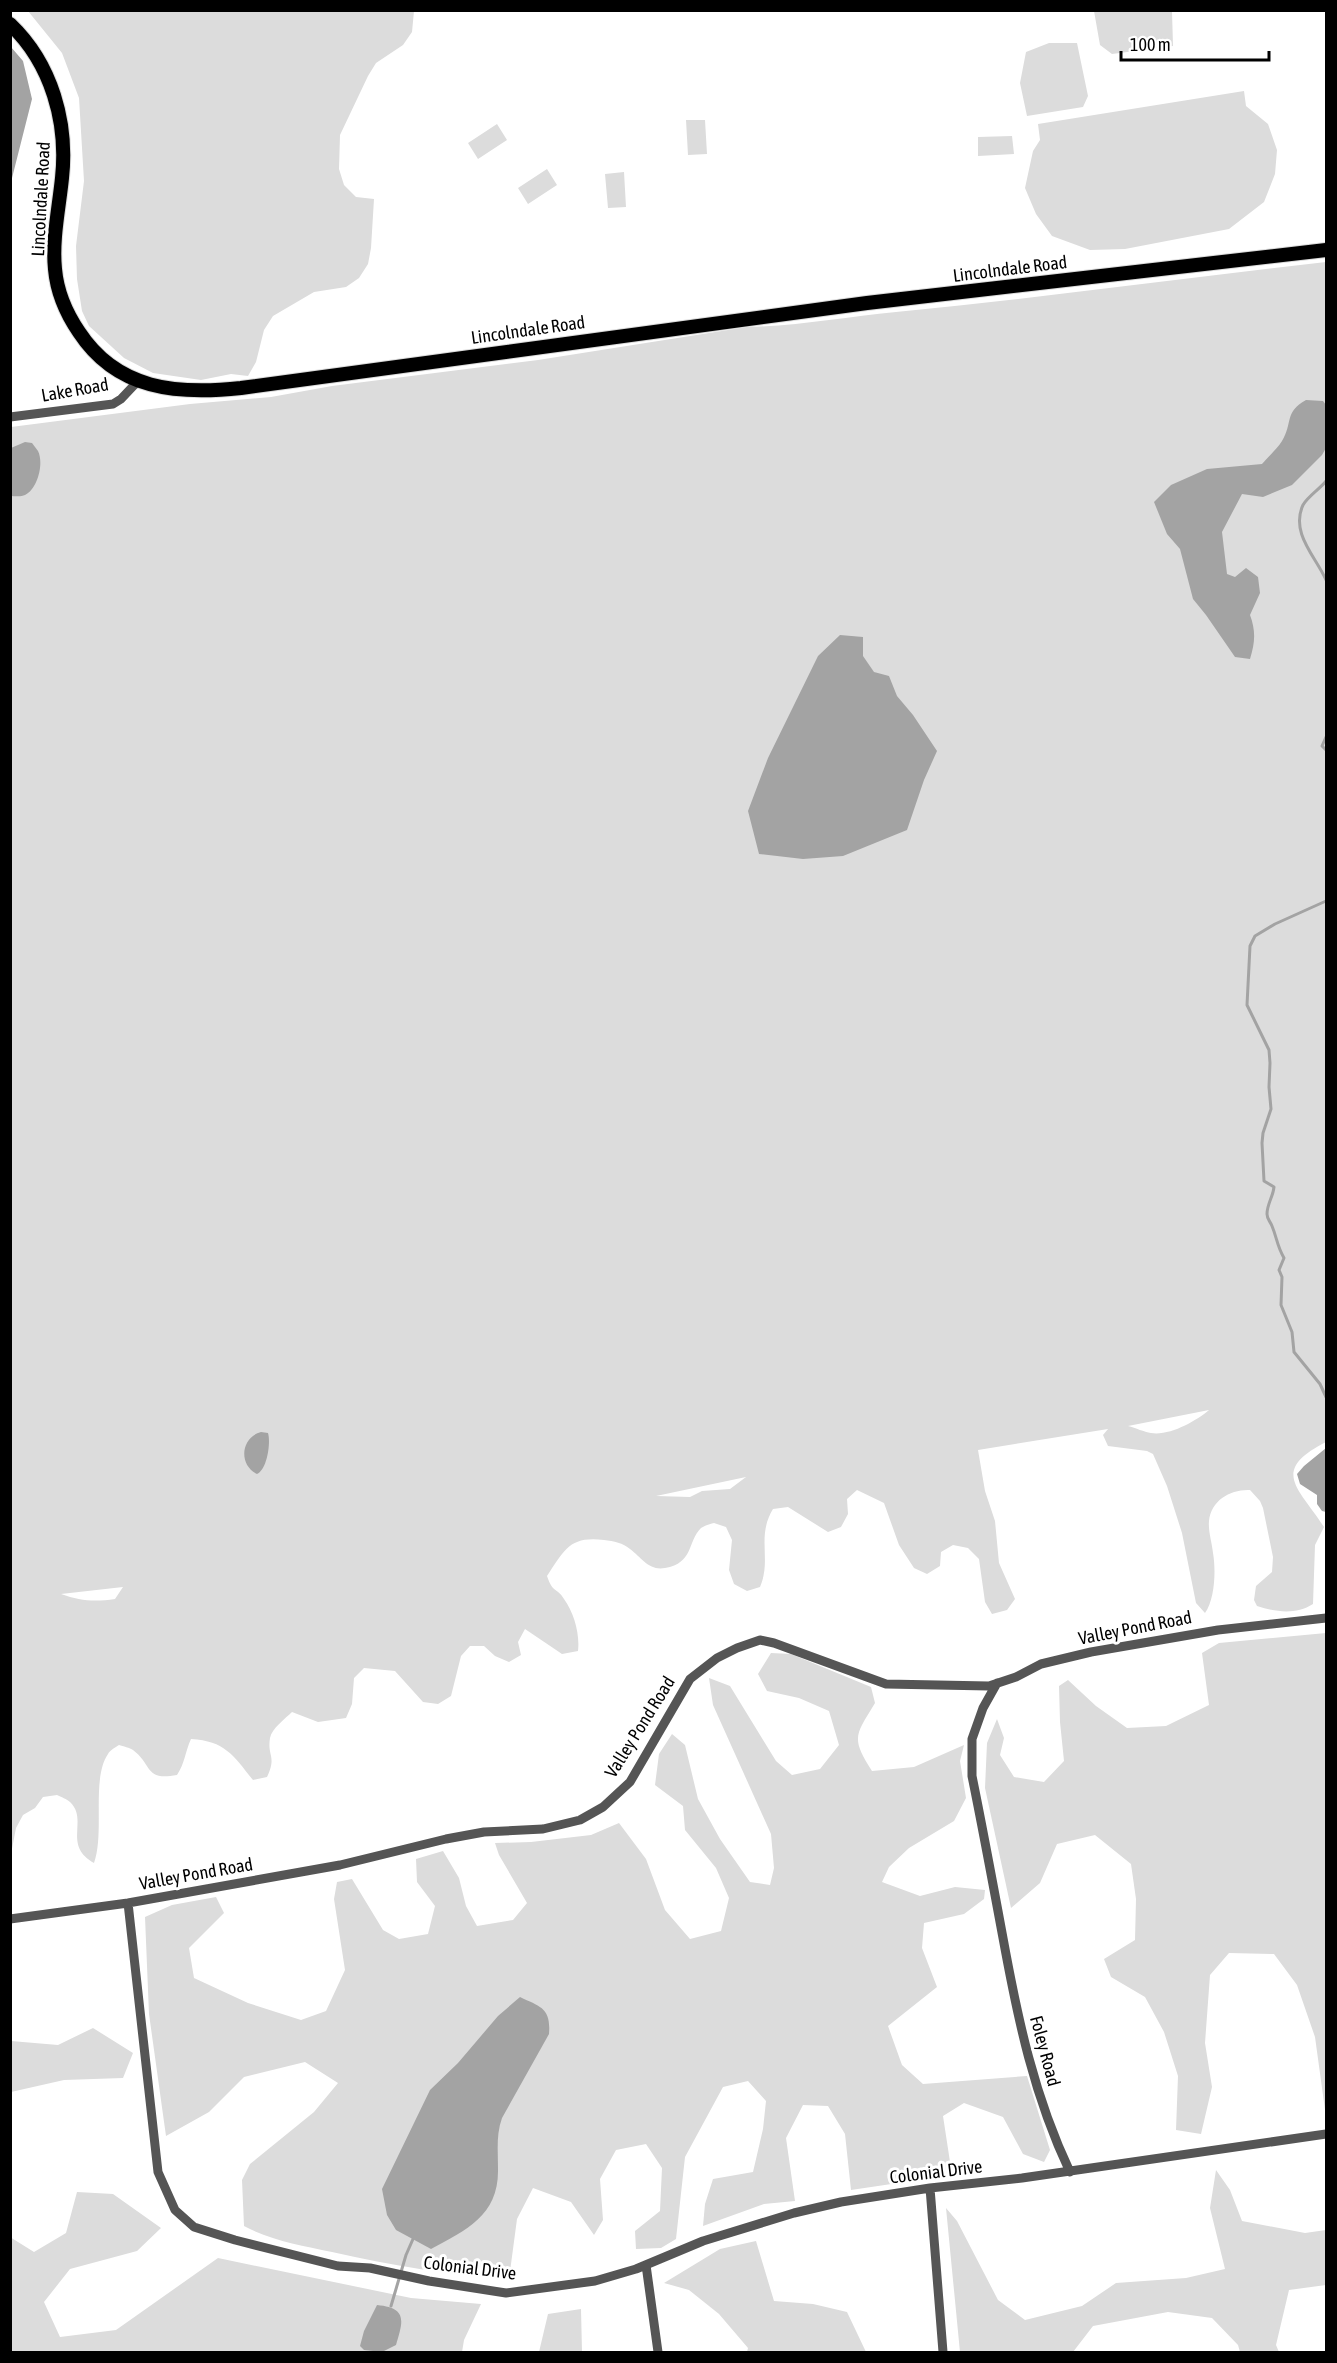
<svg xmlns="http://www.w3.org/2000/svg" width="1337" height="2363" font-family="'Asap Condensed',sans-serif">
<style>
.green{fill:#dcdcdc;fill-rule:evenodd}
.water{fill:#a3a3a3}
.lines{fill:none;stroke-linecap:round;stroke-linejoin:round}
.stream{stroke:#a3a3a3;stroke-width:3}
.primary-casing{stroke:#dbdbdb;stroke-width:16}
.minor{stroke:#555;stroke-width:9}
.primary{stroke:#000;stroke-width:14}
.labels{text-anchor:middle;stroke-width:6;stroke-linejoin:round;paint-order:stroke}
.street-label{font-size:18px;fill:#000;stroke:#fff}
</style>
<rect width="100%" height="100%" fill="#fff"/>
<path class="green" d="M28 11H414L412 32 403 45 376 63 368 76 340 135 339 169 344 185 356 197 374 199 371 248 368 264 359 278 346 287 314 292 273 316 264 330 256 362 248 376 231 374 201 380 153 373 124 358 89 326 82 311 77 279 76 246 84 181 79 98 62 53Z
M1094 11H1172L1173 46 1112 54 1100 45Z
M1049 43H1077L1088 96 1083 107 1027 116 1020 83 1026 52Z
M1244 91 1246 106 1268 124 1277 150 1275 174 1264 202 1229 229 1125 249 1090 250 1052 236 1036 214 1025 188 1033 151 1040 140 1038 124Z
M686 120H705L707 154 688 155Z
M497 124 507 140 478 159 468 143Z
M1012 136 1014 154 978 156V137Z
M547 169 557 185 528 204 518 188Z
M624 172 626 207 608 208 605 174Z
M1326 262V1442C1269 1471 1299 1488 1324 1527L1315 1545 1313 1604C1296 1615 1275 1612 1257 1606L1254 1600 1256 1586 1272 1572 1273 1557 1263 1508 1260 1501 1250 1490C1231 1489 1211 1500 1209 1521 1208 1531 1212 1543 1213 1553 1216 1570 1215 1599 1205 1613L1196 1603 1182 1533 1167 1486 1153 1454 1147 1451 1108 1446 1103 1435 1108 1429 978 1450 985 1491 995 1521 999 1563 1015 1599 1007 1610 992 1614 985 1602 979 1559 968 1548 953 1545 941 1552 940 1566 927 1574 914 1568 899 1545 884 1503 857 1490 847 1499 848 1514 841 1527 828 1532 788 1507 773 1509C756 1537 772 1559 760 1587L747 1591 734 1584 729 1570 732 1540 726 1527 714 1523C710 1524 704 1526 701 1528 687 1542 694 1563 665 1568 649 1571 642 1558 630 1549 623 1543 614 1541 604 1540 570 1536 565 1549 547 1576 553 1594 557 1587 564 1599 574 1613 580 1634 578 1651L562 1654 525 1629 518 1642 521 1655 509 1662 495 1656 484 1646H470L461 1656 451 1696 438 1704 423 1702 395 1671 364 1668 354 1678 352 1704 346 1718 318 1722 292 1712C285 1719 272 1728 270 1738 267 1756 277 1756 267 1777L253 1780C233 1755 225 1741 191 1739 185 1752 185 1763 177 1775 144 1781 153 1765 133 1750 130 1748 123 1746 119 1745 116 1747 110 1750 108 1754 91 1779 105 1832 94 1863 62 1845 89 1820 70 1802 67 1799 61 1797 57 1795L43 1797 35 1808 23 1815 16 1828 11 1854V427L190 404 271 397 332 386 538 360 747 327C797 326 846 317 896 312 1040 298 1183 278 1326 262ZM1209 1410C1196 1421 1170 1436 1151 1433 1144 1432 1136 1428 1128 1426ZM746 1477 730 1489 702 1491 690 1497 656 1496ZM123 1587 115 1599C95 1602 80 1601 61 1594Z
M1326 1633V2117L1315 2037 1297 1985 1274 1954 1229 1953 1210 1975 1205 2043 1212 2087 1201 2134 1176 2130 1178 2076 1164 2032 1145 1997 1111 1977 1104 1959 1135 1940 1136 1899 1131 1864 1095 1835 1057 1844 1040 1883 1011 1908 985 1788 987 1743 997 1719 1004 1738 1000 1755 1014 1777 1044 1782 1064 1761 1060 1722 1059 1686 1068 1680 1096 1706 1127 1728 1166 1726 1209 1705 1202 1653 1219 1643Z
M771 1653 791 1654 871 1687 875 1703C856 1735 850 1737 872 1771L914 1767 964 1745 960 1761 966 1798 954 1821 909 1848 889 1867 882 1882 920 1896 955 1887 985 1890 984 1899 964 1914 924 1923 922 1948 937 1987 888 2026 902 2065 923 2084 1027 2076 1050 2150 1044 2162 1023 2154 1003 2117 964 2103 943 2116 952 2175 851 2190 845 2134 828 2106 803 2105 786 2138 795 2201 764 2204 703 2226 705 2204 713 2179 753 2172 763 2129 766 2101 748 2081 723 2087 685 2157 676 2239 661 2248 636 2249 635 2231 660 2211 662 2168 646 2144 616 2150 600 2179 603 2220 594 2235 571 2202 533 2188 517 2219 509 2279C449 2275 390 2265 332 2252 301 2245 272 2241 244 2226L242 2180 250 2164 314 2112 338 2083 305 2062 244 2077 209 2112 166 2136 149 2014 145 1917 172 1905 216 1897 224 1913 189 1948 194 1978 248 2003 301 2020 326 2011 345 1970 334 1899 337 1882 352 1879 383 1930 399 1939 428 1934 435 1906 417 1882 416 1859 443 1851 459 1878 466 1906 477 1926 513 1920 527 1903 499 1855 495 1843 531 1842 591 1835 619 1823 646 1859 665 1910 690 1939 721 1931 729 1898 716 1868 685 1830 683 1806 655 1785 659 1754 672 1734 685 1745 698 1799 720 1839 750 1882 770 1885 774 1868 771 1834 713 1705 709 1678 730 1686 776 1761 792 1775 820 1769 839 1745 829 1711 799 1698 767 1691 758 1674Z
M93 2028 133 2053 123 2078 64 2080 11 2092V2041L58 2045Z
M1216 2170 1230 2190 1242 2221 1305 2233 1326 2230V2285L1289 2290 1276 2345 1279 2352H1240L1238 2345 1212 2318 1168 2312 1093 2326 1073 2352H960L946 2208 957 2221 998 2300 1025 2320 1082 2306 1116 2283 1186 2278 1225 2269 1210 2208Z
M77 2192 113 2194 161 2228 137 2251 70 2269 44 2302 60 2337 116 2330 218 2258 411 2298 481 2304 464 2340 462 2352H11L10 2237 34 2252 66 2233Z
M756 2241 774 2301 813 2304 847 2312 866 2352H747L748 2348 719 2314 689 2290 664 2283 720 2249Z
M581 2309 582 2352H539L548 2314Z"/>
<path class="water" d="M11 47 23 61 32 99 11 182Z
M1306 400 1323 401 1326 405V448L1322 455 1292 485 1263 497 1242 494 1222 532 1227 574 1235 577 1246 568 1258 577 1260 593 1250 615C1256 631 1255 643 1250 659L1235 657 1206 615 1193 599 1180 549 1167 534 1154 502 1171 485 1207 469 1262 464C1268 457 1277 449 1282 441 1293 423 1284 412 1306 400Z
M25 442 32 443C34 446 36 448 38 451 44 463 38 489 25 495 21 497 15 496 11 496V448Z
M840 635 863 637V656L874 672 889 676 897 696 913 715 937 751 924 780 907 830 843 856 803 859 759 854 748 811 768 758 818 656Z
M261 1432 268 1433C271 1443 267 1470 257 1474 238 1465 241 1437 261 1432Z
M1326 1448V1512L1322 1511 1317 1504V1495L1300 1484 1297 1474 1304 1466Z
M520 1997C541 2007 551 2008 549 2034L502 2118C496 2135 498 2151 498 2169 499 2215 467 2230 431 2249L396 2230 387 2215 382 2189 430 2090 458 2063 498 2016Z
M377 2305C408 2308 403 2321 396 2345L382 2352 364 2350 360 2346 364 2331Z"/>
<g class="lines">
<path class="stream" d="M1326 481C1320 489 1308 496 1303 505 1290 533 1316 557 1326 580
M1326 737 1322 746 1326 750
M1326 901 1275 924 1255 936 1250 946 1247 1005 1269 1050 1270 1063 1269 1087 1271 1109 1263 1133 1262 1143 1264 1181 1274 1187C1273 1197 1267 1204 1267 1214 1267 1219 1270 1221 1272 1226 1277 1238 1277 1246 1284 1258L1279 1270 1282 1277 1281 1305 1292 1332 1294 1352 1320 1384 1326 1397
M391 2306 406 2255 413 2239"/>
<g class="primary-casing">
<path id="primary" d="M10 24C52 64 68 123 62 178 59 208 52 239 55 269 57 292 66 313 79 332 117 390 177 395 241 388L867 303 1326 250"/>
</g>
<path class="minor" d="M10 417 113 404 121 399 138 381
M997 1683 983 1708 972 1739V1776C983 1830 993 1884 1003 1938 1018 2020 1034 2096 1070 2172
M128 1903 158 2172 175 2210 194 2227 235 2240 338 2266 370 2268 429 2281 506 2293 595 2281 636 2269 703 2241 794 2213 841 2202 930 2188 1022 2178 1326 2134
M10 1919 128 1903 340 1865 446 1839 484 1832 543 1829 580 1820 603 1807 630 1782 690 1679 717 1658 737 1648 760 1640 774 1643 886 1684 989 1686 1016 1677 1041 1664 1091 1652 1218 1630 1326 1618
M930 2188 943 2352
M646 2265 658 2352"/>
<use href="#primary" class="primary"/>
</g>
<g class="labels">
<g class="street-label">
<text transform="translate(41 199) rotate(-87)" y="6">Lincolndale Road</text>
<text transform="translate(1010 269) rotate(-7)" y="6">Lincolndale Road</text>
<text transform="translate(528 330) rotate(-8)" y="6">Lincolndale Road</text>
<text transform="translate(75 390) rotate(-10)" y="6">Lake Road</text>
<text transform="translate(1135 1628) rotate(-11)" y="6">Valley Pond Road</text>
<text transform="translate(640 1727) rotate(-58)" y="6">Valley Pond Road</text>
<text transform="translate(196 1874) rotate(-10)" y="6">Valley Pond Road</text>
<text transform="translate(1045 2051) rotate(75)" y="6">Foley Road</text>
<text transform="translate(936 2172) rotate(-7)" y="6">Colonial Drive</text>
<text transform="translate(470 2268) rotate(7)" y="6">Colonial Drive</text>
</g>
</g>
<rect width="1337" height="2363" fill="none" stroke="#000000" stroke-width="24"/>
<path d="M1121 51v9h148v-9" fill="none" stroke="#000000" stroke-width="3"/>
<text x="1130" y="51" font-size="18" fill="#000000" stroke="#ffffff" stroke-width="4.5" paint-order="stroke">100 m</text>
</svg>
